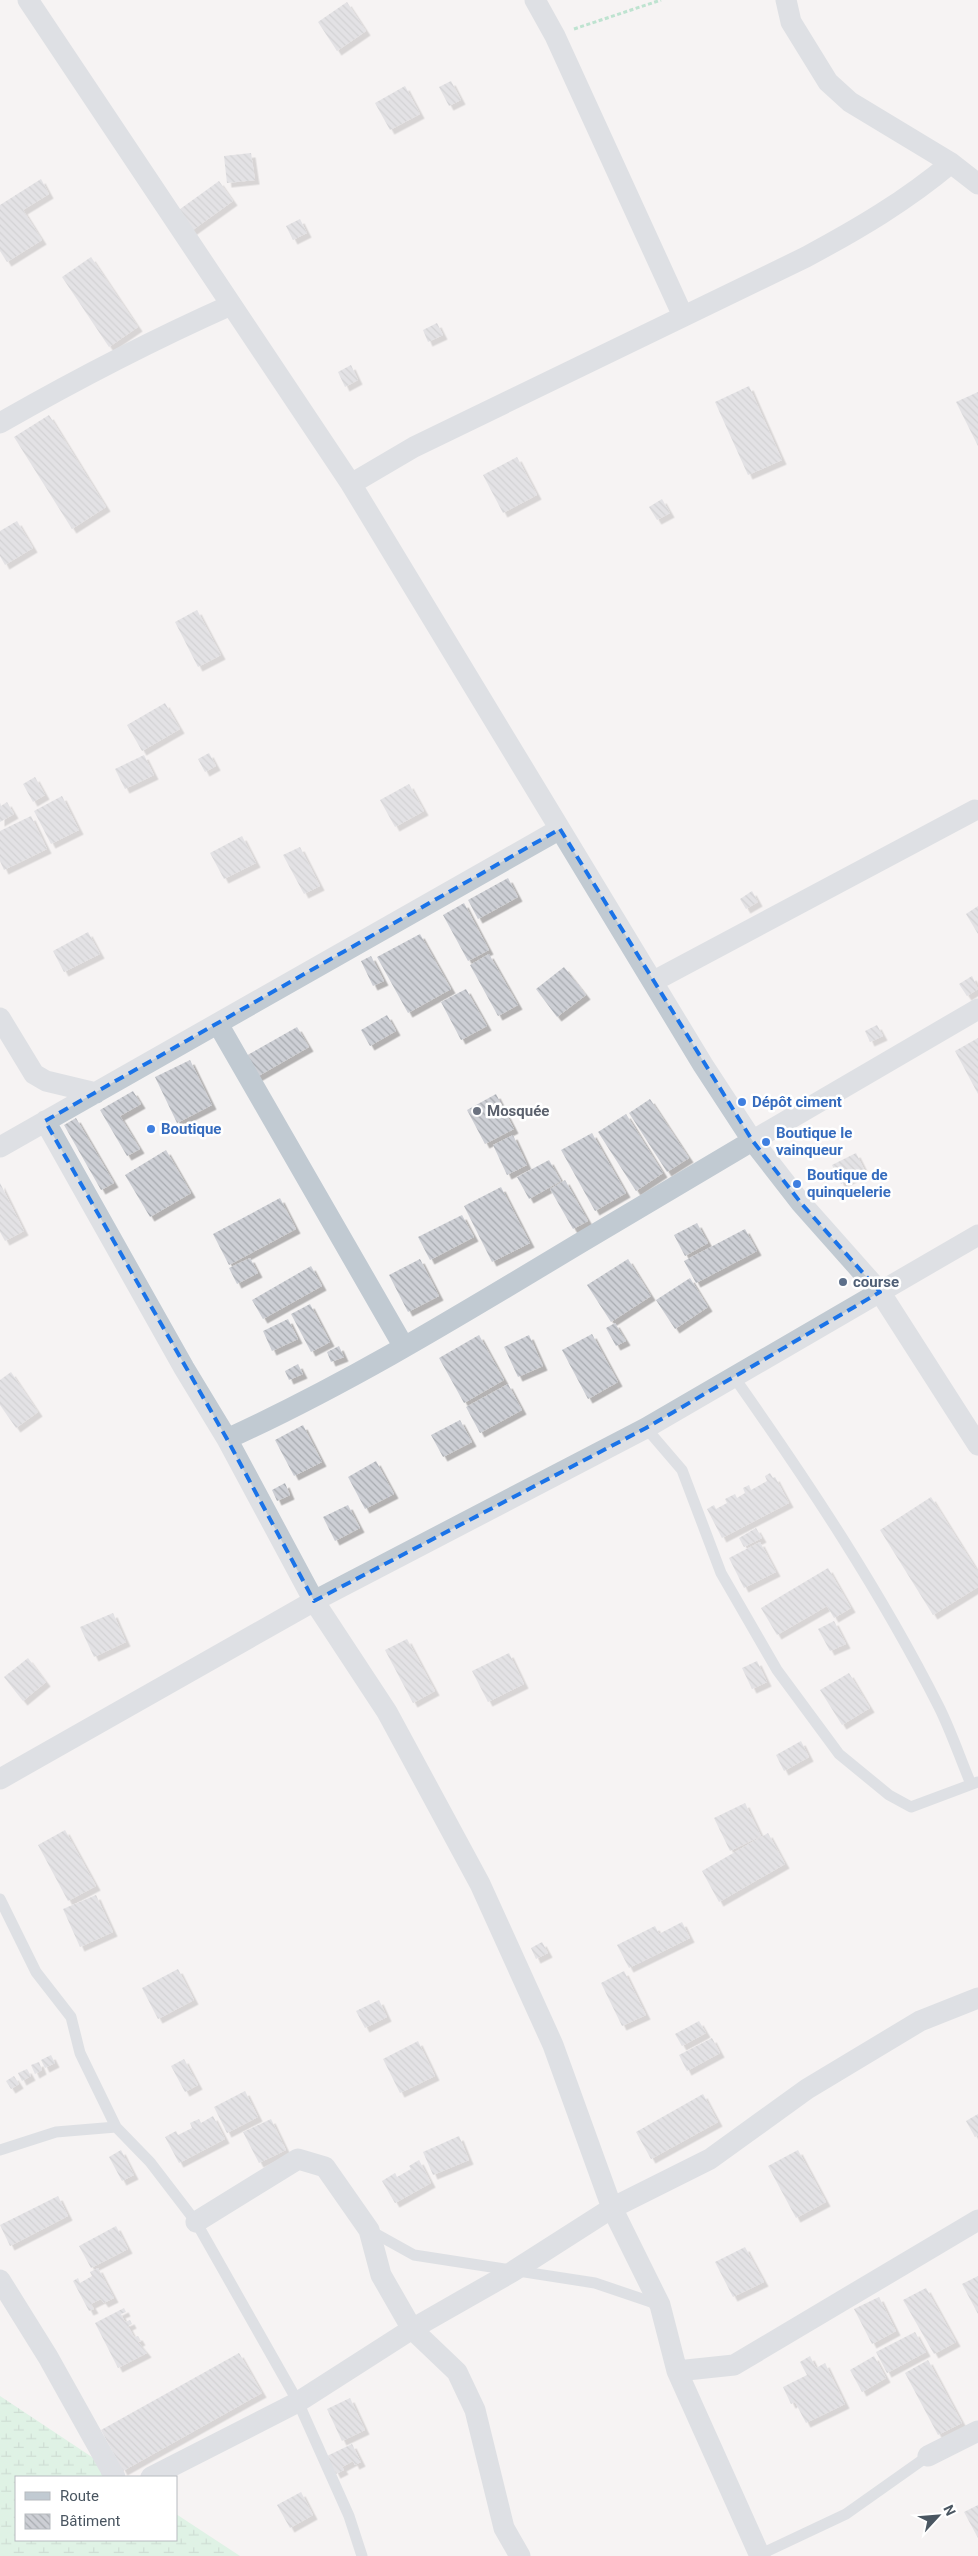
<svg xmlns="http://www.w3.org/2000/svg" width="978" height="2556" font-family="Roboto,sans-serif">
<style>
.wetland{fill:url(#wetland-marsh)}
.building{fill:url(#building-back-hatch);filter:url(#shadow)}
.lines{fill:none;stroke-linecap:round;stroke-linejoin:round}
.path{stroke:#7ad0a6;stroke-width:3;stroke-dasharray:4 2.5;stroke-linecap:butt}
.lane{stroke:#c1cad2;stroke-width:11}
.street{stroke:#c1cad2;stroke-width:21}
.marked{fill:none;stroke:#1a73e8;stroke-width:4;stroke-dasharray:10 6;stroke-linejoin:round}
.shop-dot{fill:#3f7fe0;stroke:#fff;stroke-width:2}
.worship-dot{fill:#6b7280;stroke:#fff;stroke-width:2}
.service-dot{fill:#5c6f8a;stroke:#fff;stroke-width:2}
.labels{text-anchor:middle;stroke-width:5;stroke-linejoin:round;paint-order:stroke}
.shop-label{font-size:15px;font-weight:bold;fill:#366cbe;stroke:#fff;text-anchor:start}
.worship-label{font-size:15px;font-weight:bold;fill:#5b616d;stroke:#fff;text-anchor:start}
.service-label{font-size:15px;font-weight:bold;fill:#4e5e75;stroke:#fff;text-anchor:start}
</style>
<defs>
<pattern id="wetland-marsh" width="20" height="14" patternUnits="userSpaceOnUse" patternTransform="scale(1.25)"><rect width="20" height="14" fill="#c3f1d5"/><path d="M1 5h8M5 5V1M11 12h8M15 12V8" fill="none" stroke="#a0c6b0"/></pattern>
<pattern id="building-back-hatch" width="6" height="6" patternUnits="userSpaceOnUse" patternTransform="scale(1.25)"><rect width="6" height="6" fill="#cdcfd5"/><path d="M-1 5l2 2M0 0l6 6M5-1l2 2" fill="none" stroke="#a8abb0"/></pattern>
<filter id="shadow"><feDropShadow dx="4.5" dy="4.5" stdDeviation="0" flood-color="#0004"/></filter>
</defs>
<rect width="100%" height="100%" fill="#f5f3f3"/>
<path class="wetland" d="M0 2396 122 2477H16V2540H176V2514L240 2556H0Z"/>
<path class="building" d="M347 2 366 31 337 51 318 22Z
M451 81 461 100 449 106 439 87Z
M405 86 420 114 390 130 375 103Z
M251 153 255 180 227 183 224 156Z
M41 179 49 194 23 210 42 240 7 262 0 251V205Z
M219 181 233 201 190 232 176 212Z
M300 219 307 233 293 240 286 226Z
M91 257 138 327 109 347 62 277Z
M437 323 443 335 428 342 423 330Z
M351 365 358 380 345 387 338 372Z
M749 386 782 460 748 475 715 402Z
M978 392V446L956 402Z
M49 415 106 507 72 529 14 437Z
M517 457 537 495 503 513 483 475Z
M662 499 670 513 657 520 649 507Z
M17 521 33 548 5 565 0 556V531Z
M197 610 221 655 198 667 175 622Z
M165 703 180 729 142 751 127 725Z
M209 753 216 766 205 772 198 759Z
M144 755 154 775 125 789 115 769Z
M35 777 45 795 33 802 23 784Z
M409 784 424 811 395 827 380 800Z
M62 796 79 830 51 844 34 811Z
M7 802 14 814 0 822V803L1 806Z
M31 816 47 849 4 870 0 861V831Z
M242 836 256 863 224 879 210 853Z
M300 847 320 886 304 894 283 855Z
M508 878 518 897 478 919 468 900Z
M752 891 758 902 746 909 740 899Z
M464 903 489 950 468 961 443 915Z
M978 906V934L966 914Z
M88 932 100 954 64 972 53 951Z
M420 934 451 989 408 1013 377 957Z
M489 954 518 1005 498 1016 470 965Z
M371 956 384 981 373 986 361 961Z
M564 967 586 995 557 1017 536 989Z
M972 976 978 989 967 996 959 984Z
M466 989 487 1026 461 1040 441 1002Z
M387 1015 396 1031 370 1046 361 1030Z
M877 1025 883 1036 870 1042 865 1031Z
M297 1027 309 1047 255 1078 244 1057Z
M978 1038V1094L955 1051Z
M190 1060 212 1105 177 1123 155 1077Z
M133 1091 141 1104 120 1116 140 1149 127 1156 100 1110Z
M496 1094 514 1129 485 1144 467 1110Z
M650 1099 689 1158 667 1172 629 1113Z
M626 1114 663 1173 636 1191 598 1132Z
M76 1118 114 1183 101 1190 64 1125Z
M592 1133 626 1193 595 1211 561 1150Z
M513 1135 527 1165 507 1175 493 1145Z
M166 1150 191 1193 150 1217 125 1175Z
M856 1153 865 1171 841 1184 832 1165Z
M549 1160 561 1181 529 1199 517 1177Z
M565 1180 588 1221 573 1229 550 1189Z
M0 1183 24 1231 5 1241 0 1232Z
M501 1187 530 1243 492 1262 464 1206Z
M280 1198 296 1229 229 1265 213 1234Z
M462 1215 474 1237 430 1260 418 1237Z
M697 1223 708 1243 685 1256 674 1235Z
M745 1229 757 1251 696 1283 684 1261Z
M250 1258 258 1273 237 1284 229 1268Z
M420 1259 439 1296 408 1312 389 1275Z
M628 1259 651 1296 611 1322 587 1285Z
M311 1266 322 1286 263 1319 252 1300Z
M690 1278 708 1307 675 1329 656 1300Z
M310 1304 330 1342 311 1352 291 1314Z
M288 1319 298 1339 272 1351 263 1331Z
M615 1323 626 1341 616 1346 606 1328Z
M592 1334 618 1382 588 1399 562 1350Z
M479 1335 504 1380 464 1403 439 1358Z
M529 1335 543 1366 518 1377 504 1347Z
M339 1346 344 1357 331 1362 327 1352Z
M298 1364 303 1374 289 1380 285 1371Z
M11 1372 38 1412 16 1428 0 1405V1380Z
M508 1384 522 1410 480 1433 466 1407Z
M460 1420 472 1442 443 1457 431 1435Z
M303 1425 322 1462 294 1476 275 1440Z
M376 1461 394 1494 365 1509 348 1477Z
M770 1473 773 1478 775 1477 789 1503 722 1538 707 1509 714 1505 716 1509 727 1503 725 1499 735 1494 737 1498 745 1493 743 1488 749 1485 751 1490 767 1481 765 1476Z
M285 1483 290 1495 277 1501 272 1490Z
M931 1497 978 1572V1587L933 1615 880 1530Z
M348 1505 360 1528 335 1541 323 1517Z
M756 1528 762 1538 744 1547 739 1538Z
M760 1542 776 1572 744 1588 729 1558Z
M828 1568 851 1608 834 1618 827 1606 777 1635 761 1608Z
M113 1613 126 1642 94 1657 80 1627Z
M834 1621 846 1644 830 1651 818 1629Z
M407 1639 435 1691 413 1703 385 1650Z
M509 1653 524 1684 488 1702 472 1671Z
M28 1658 46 1682 23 1701 4 1677Z
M757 1661 767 1682 752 1689 742 1668Z
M849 1673 870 1708 842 1725 820 1690Z
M801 1741 809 1757 784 1771 776 1755Z
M745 1803 761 1836 730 1851 714 1818Z
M65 1830 96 1886 68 1901 38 1845Z
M768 1833 785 1864 719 1902 702 1871Z
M96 1895 113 1932 80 1947 63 1909Z
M682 1922 690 1938 629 1968 617 1945 655 1926 659 1934Z
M542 1942 548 1953 536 1959 531 1948Z
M178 1969 194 2000 158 2019 142 1988Z
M624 1971 646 2015 622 2026 601 1983Z
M379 2000 387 2017 365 2028 356 2011Z
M699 2021 706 2033 682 2046 675 2034Z
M712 2038 720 2053 687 2071 679 2055Z
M418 2041 435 2076 400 2093 383 2059Z
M51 2055 55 2063 45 2068 41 2060Z
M184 2059 198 2085 185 2092 171 2066Z
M39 2062 42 2070 35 2074 31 2065Z
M27 2069 31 2076 22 2081 18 2073Z
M14 2076 19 2084 11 2089 6 2081Z
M245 2091 258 2117 227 2133 214 2107Z
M703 2094 718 2122 651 2159 636 2132Z
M978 2114V2135L975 2137 966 2121Z
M213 2116 225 2139 179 2163 165 2137 176 2131 178 2135 192 2128 190 2123 199 2119 201 2123Z
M271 2119 286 2150 259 2163 243 2132Z
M459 2136 469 2160 433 2175 423 2152Z
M121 2150 134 2175 122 2181 109 2157Z
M798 2150 826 2202 796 2218 768 2166Z
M419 2160 431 2183 395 2203 382 2181 395 2173 397 2177 411 2169 409 2166Z
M58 2196 68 2216 10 2246 0 2225Z
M116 2226 128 2249 91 2268 79 2246Z
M745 2247 764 2282 733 2297 715 2262Z
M98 2268 114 2298 104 2303 101 2299 91 2304 94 2309 89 2311 73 2281 78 2278 80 2283 92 2276 90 2272Z
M978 2276V2314L962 2284Z
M926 2288 956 2342 934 2354 903 2300Z
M879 2297 896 2331 872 2344 854 2309Z
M124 2308 126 2312 121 2314 125 2322 130 2320 132 2324 128 2326 134 2337 138 2336 141 2341 138 2342 147 2353 118 2368 95 2323Z
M915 2332 926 2352 887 2373 876 2352Z
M239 2353 262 2393 123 2471 101 2430Z
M810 2356 816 2368 825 2363 845 2404 806 2423 795 2402 791 2404 783 2387 807 2375 800 2362Z
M874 2356 886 2378 862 2392 850 2370Z
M928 2360 962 2423 938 2435 905 2373Z
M350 2398 365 2430 342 2441 327 2409Z
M352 2444 361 2462 355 2465 353 2461 342 2467 344 2470 336 2474 327 2456Z
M301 2492 313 2515 290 2528 277 2505Z
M978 2505V2538L964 2512Z"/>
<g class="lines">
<path class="path" d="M574 29 661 0"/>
<path class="lane" d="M734 1377C808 1482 881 1592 939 1707 951 1731 960 1758 971 1784
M646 1428 682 1470 721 1573 777 1670 839 1754 889 1795 911 1807 978 1782
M0 1899 36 1972 71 2017 80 2053 116 2127 150 2162 196 2222 298 2402 349 2516 362 2556
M0 2150 56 2132 116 2127
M369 2230 414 2255 595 2283 660 2305
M759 2555 846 2514 928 2456"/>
<path class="street" d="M28 0 351 484 703 1065 752 1140 801 1203 880 1292 978 1445
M535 0 555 36 683 316
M786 0 791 22 828 82 850 102 951 163 978 184
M0 423C77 379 150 341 231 305
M351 484 414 447 806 257C858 229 906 201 951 163
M654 981 975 810
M0 1018 34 1074 46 1081 96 1093
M218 1024 404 1347
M45 1121 184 1368 227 1439 314 1601 387 1712 480 1884 553 2045 612 2208 660 2305 677 2371 760 2556
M0 1147 560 829
M227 1439C350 1383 465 1312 580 1243 712 1164 845 1086 978 1009
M0 1779 314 1601 646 1428 978 1235
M196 2222 298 2159 325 2167 369 2230 381 2275 412 2329 457 2372 475 2410 504 2528 520 2556
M0 2280 48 2357 115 2477
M677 2371 734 2365 978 2220
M928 2456 978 2431
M151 2477 298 2402 412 2329 512 2272 612 2208 710 2159 807 2089 920 2021 978 1998"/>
</g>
<path d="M0 0H978V2556H0ZM560 829 752 1140 801 1203 880 1292 646 1428 314 1601 227 1439 45 1121Z" fill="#f5f3f3" fill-opacity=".55" fill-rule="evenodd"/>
<path class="marked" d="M560 829 752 1140 801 1203 880 1292 646 1428 314 1601 227 1439 45 1121Z"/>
<g class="shop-dot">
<circle cx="742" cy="1102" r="5"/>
<circle cx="151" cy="1129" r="5"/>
<circle cx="766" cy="1142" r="5"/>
<circle cx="797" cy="1184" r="5"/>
</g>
<circle class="worship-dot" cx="477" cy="1111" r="5"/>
<circle class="service-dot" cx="843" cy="1282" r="5"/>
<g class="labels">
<g class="shop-label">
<text x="752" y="1107">Dépôt ciment</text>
<text x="161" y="1134">Boutique</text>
<text x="776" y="1138">Boutique le<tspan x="776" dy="17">vainqueur</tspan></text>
<text x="807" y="1180">Boutique de<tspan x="807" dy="17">quinquelerie</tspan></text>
</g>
<g class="worship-label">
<text x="487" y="1116">Mosquée</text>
</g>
<g class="service-label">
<text x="853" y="1287">course</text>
</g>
</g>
<rect x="15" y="2476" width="162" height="65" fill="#ffffff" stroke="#b7bbc0"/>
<rect x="25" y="2492" width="25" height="8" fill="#c1cad2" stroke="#b7bbc0"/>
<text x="60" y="2501" font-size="15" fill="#4a5661">Route</text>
<rect x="25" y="2514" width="25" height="15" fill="url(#building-back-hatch)" stroke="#b7bbc0"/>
<text x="60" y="2526" font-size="15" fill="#4a5661">Bâtiment</text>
<g transform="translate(938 2516) rotate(64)" stroke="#ffffff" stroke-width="4" paint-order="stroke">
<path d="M0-4L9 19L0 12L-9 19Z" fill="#4a5661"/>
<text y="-8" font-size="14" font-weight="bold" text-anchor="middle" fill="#4a5661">N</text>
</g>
</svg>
